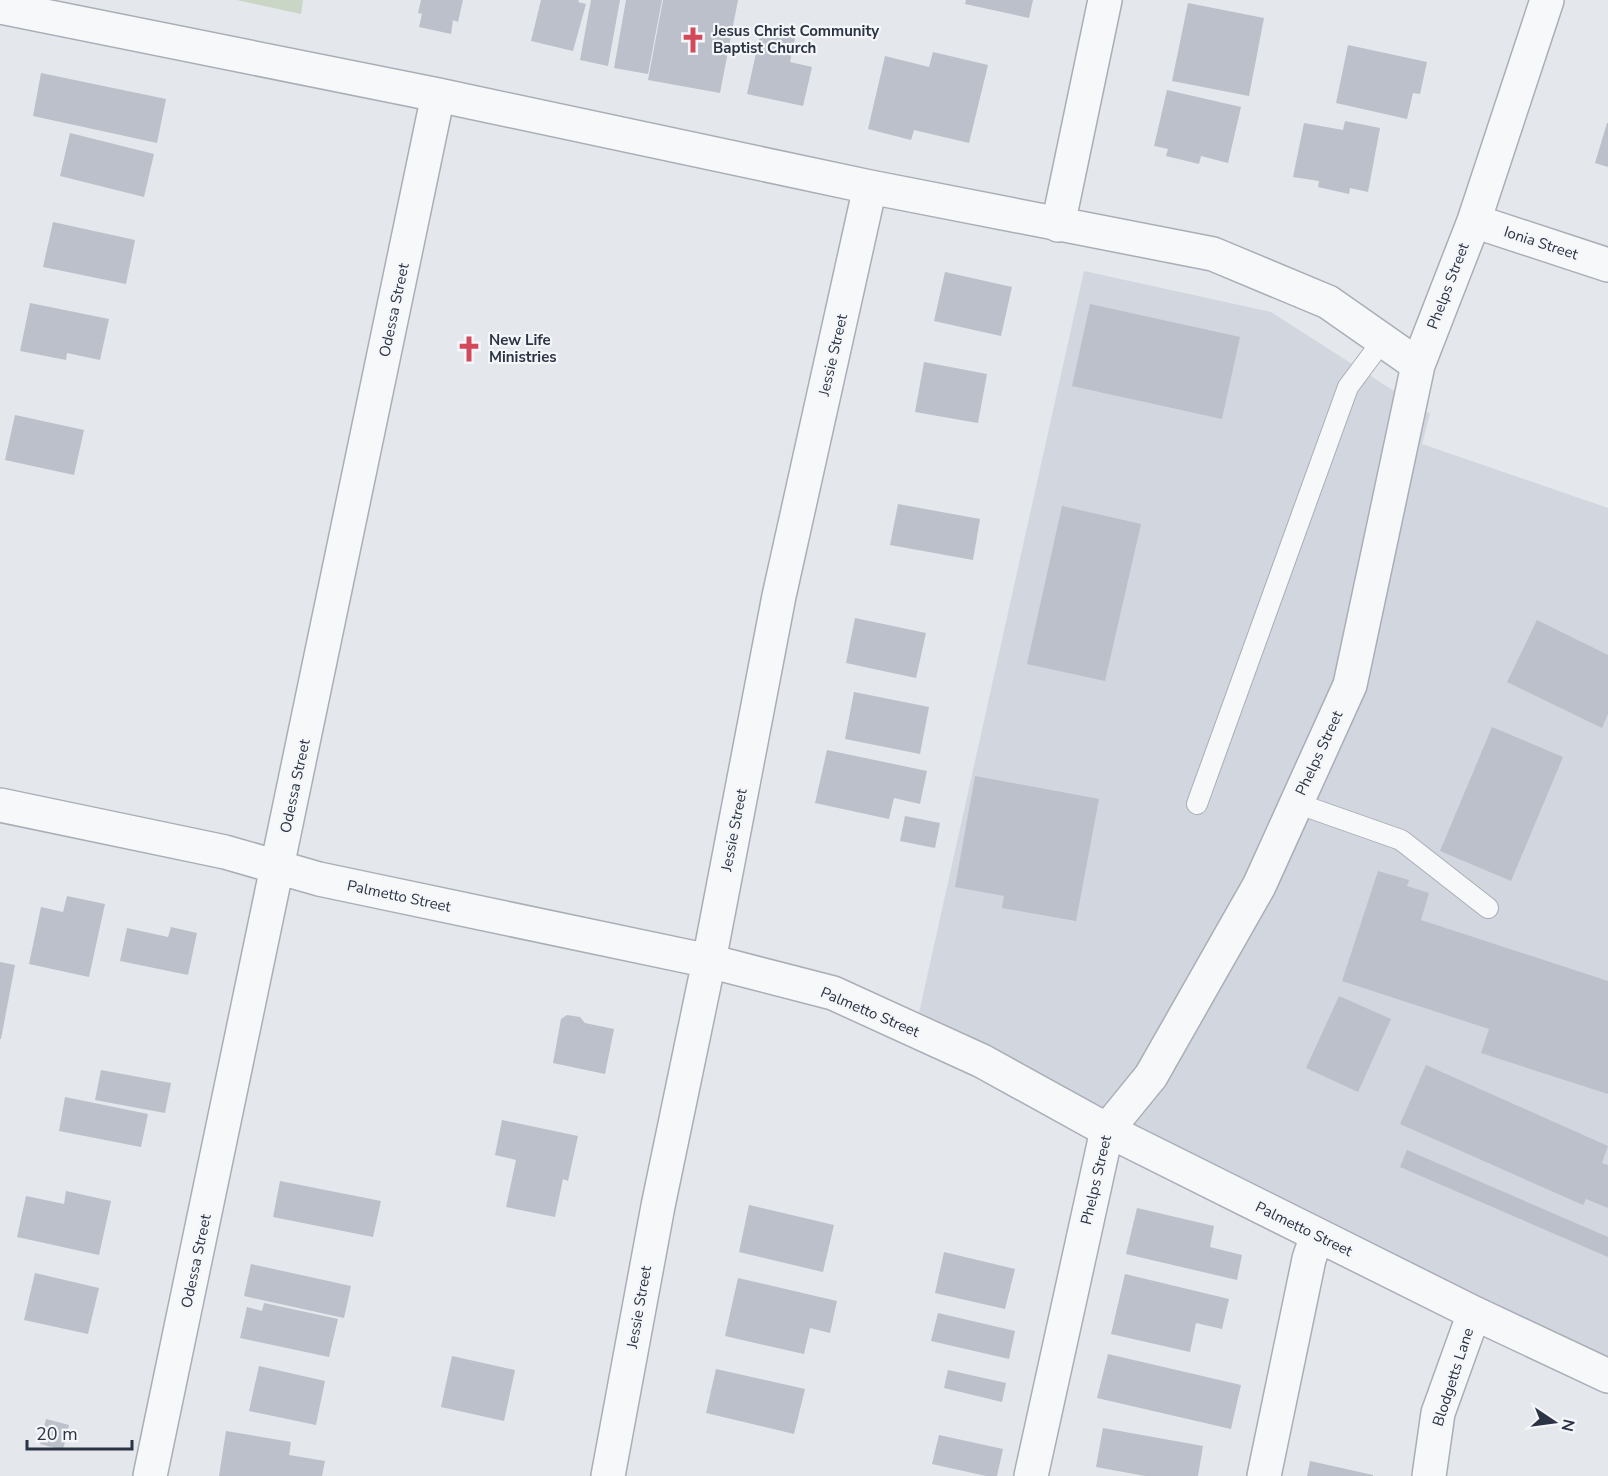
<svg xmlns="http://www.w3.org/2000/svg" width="1608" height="1476" font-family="'Nunito Sans',sans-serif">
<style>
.built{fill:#d2d6de}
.green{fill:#c9d6c5}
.building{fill:#bbc0ca}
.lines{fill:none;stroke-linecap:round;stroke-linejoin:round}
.service-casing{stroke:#a9aeb7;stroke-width:22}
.minor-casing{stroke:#a9aeb7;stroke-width:36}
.service{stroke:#f7f8fa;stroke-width:20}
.minor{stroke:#f7f8fa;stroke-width:33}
.labels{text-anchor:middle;stroke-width:4.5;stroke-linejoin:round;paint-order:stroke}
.poi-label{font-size:15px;font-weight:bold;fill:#2b3445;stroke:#f4f6f9;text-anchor:start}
.street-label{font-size:15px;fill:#2b3445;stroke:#f4f6f9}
</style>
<rect width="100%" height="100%" fill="#e4e7ec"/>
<path class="built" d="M1084 271 1271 312 1430 414 1422 444 1608 508V1363L1149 1134 919 1013Z"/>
<path class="green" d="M237 0H303L301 14Z"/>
<path class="building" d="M421 0H463L458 22 453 20 451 34 419 27 422 14 418 13Z
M541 0H579L578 2 586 4 573 51 531 41Z
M591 0H620L608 66 580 60Z
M626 0H662L648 74 614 68Z
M663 0H738L720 93 648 80Z
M966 0H1033L1029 18 965 4Z
M1188 3 1264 18 1249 96 1172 81Z
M761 31 795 38 790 62 812 67 803 106 747 94Z
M1348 45 1427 62 1420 94 1413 93 1407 119 1336 103Z
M933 52 988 65 969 143 914 130 911 140 868 129 885 56 929 67Z
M41 73 166 99 157 143 33 116Z
M1167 90 1241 107 1228 163 1201 156 1199 164 1166 156 1168 149 1154 146Z
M1345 121 1380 128 1368 192 1350 188 1349 194 1318 187 1319 181 1293 177 1304 123 1343 130Z
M1607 123H1608V167L1595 163Z
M70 133 154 154 144 197 60 176Z
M53 222 135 240 126 284 43 267Z
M945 272 1012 287 1001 336 934 321Z
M30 303 109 319 100 360 67 353 66 360 20 351Z
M1090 304 1240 337 1222 419 1072 386Z
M924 362 987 374 978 423 915 412Z
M15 415 84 430 74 475 5 460Z
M898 504 980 519 973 560 890 545Z
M1062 506 1141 524 1105 681 1027 664Z
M855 618 926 633 916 678 846 663Z
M1537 620 1608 655V714L1602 728 1507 682Z
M854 692 929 707 920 754 845 739Z
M1492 727 1563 757 1511 881 1440 851Z
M827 750 927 771 920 804 894 798 889 819 815 803Z
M975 776 1099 799 1076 921 1002 908 1004 896 955 887Z
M905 816 940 823 935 848 900 841Z
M1378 871 1409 880 1407 886 1429 893 1421 920 1608 981V1094L1481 1053 1489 1029 1342 981Z
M67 896 105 904 89 977 29 964 41 907 63 912Z
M171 927 197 933 188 975 120 961 127 928 168 937Z
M0 962 15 965 1 1039H0Z
M1339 996 1391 1019 1358 1092 1306 1068Z
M567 1015 580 1017 585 1023 614 1029 605 1074 553 1063 561 1019Z
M1426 1065 1608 1146 1602 1163 1608 1165V1208L1586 1199 1583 1205 1400 1124Z
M101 1070 171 1083 165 1113 95 1100Z
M65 1097 148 1114 141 1147 59 1131Z
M502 1120 578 1136 568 1181 563 1179 555 1217 506 1207 516 1160 495 1155Z
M1407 1150 1608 1237V1257L1400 1167Z
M280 1181 381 1201 373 1237 273 1217Z
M66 1191 111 1201 99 1255 17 1237 26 1196 64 1204Z
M749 1205 834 1225 823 1272 739 1252Z
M1137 1208 1214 1226 1210 1247 1242 1255 1237 1280 1126 1254Z
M944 1252 1015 1269 1005 1309 935 1293Z
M251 1264 351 1286 344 1318 244 1296Z
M35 1273 99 1288 88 1334 24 1320Z
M1125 1274 1229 1299 1222 1329 1196 1323 1190 1352 1111 1334Z
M738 1278 837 1301 830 1333 810 1328 804 1354 725 1336Z
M264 1303 338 1319 329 1357 240 1338 247 1307 262 1311Z
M938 1313 1015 1331 1009 1359 931 1341Z
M1108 1354 1241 1385 1231 1429 1097 1398Z
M452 1356 515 1370 504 1421 441 1407Z
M259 1366 325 1381 316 1425 249 1411Z
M716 1369 805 1389 794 1434 706 1413Z
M948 1370 1006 1383 1002 1402 944 1388Z
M46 1419 69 1425 63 1450 40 1444Z
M1103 1428 1203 1446 1198 1476H1145L1096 1467Z
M226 1431 291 1442 289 1455 325 1461 322 1476H219Z
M939 1435 1003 1449 997 1476H986L932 1464Z
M1310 1461 1373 1475V1476H1307Z"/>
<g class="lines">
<g class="service-casing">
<path id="service" d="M1296 803 1401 840 1488 908
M1197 804 1348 387 1383 340"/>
</g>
<g class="minor-casing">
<path id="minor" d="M0 7 438 95 870 187 1213 254 1328 302 1418 365
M1474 221 1608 265
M1058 225 1105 0
M0 805 225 852 319 879 709 961 833 993 982 1061 1107 1130 1474 1313 1608 1376
M150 1476 438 95
M608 1476 658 1206 709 961 779 596 870 187
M1031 1476 1107 1130 1151 1076 1259 886 1350 685 1418 365 1474 221 1547 0
M1264 1476 1309 1259 1317 1235
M1429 1476 1438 1413 1474 1313"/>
</g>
<use href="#service" class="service"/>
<use href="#minor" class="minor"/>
</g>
<defs>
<g id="church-bare" transform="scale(2.07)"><path d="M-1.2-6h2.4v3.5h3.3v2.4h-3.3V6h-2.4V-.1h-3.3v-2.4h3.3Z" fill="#d1495b" stroke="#f4f6f9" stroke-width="2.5" paint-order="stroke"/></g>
</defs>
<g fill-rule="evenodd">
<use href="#church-bare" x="693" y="40"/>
<use href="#church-bare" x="469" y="349"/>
</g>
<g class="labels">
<g class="poi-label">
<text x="713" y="36">Jesus Christ Community<tspan x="713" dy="17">Baptist Church</tspan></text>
<text x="489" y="345">New Life<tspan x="489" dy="17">Ministries</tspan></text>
</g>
<g class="street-label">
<text transform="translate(1541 243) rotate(18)" y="5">Ionia Street</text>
<text transform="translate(1448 286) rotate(-69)" y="5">Phelps Street</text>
<text transform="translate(394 310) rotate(-78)" y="5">Odessa Street</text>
<text transform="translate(833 355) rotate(-77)" y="5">Jessie Street</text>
<text transform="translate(1319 753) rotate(-65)" y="5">Phelps Street</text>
<text transform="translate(295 786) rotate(-78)" y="5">Odessa Street</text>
<text transform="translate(734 830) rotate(-79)" y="5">Jessie Street</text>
<text transform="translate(399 896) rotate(12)" y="5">Palmetto Street</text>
<text transform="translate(870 1012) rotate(23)" y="5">Palmetto Street</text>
<text transform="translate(1096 1180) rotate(-77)" y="5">Phelps Street</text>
<text transform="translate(1304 1229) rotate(26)" y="5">Palmetto Street</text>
<text transform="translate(196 1261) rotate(-78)" y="5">Odessa Street</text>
<text transform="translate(639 1307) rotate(-80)" y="5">Jessie Street</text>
<text transform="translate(1453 1377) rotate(-72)" y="5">Blodgetts Lane</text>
</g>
</g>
<g transform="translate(1554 1422) rotate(103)" stroke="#f4f6f9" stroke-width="4.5" paint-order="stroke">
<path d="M0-4.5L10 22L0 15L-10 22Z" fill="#2b3445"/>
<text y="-9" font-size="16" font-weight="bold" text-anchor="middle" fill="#2b3445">N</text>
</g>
<path d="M27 1440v9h105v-9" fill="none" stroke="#2b3445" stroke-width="3"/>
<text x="36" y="1440" font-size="18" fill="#2b3445" stroke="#f4f6f9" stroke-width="4.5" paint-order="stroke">20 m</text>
</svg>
